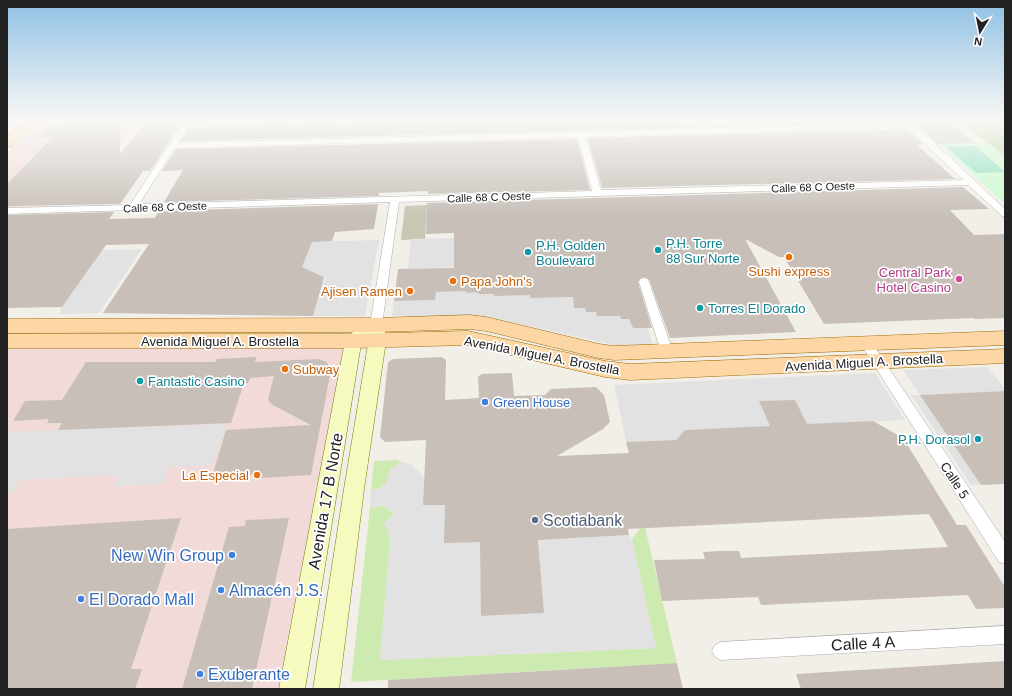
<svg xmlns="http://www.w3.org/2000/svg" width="1012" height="696" font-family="Helvetica,sans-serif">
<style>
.commercial{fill:#f2dad9}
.construction{fill:#c7c7b4}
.grass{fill:#cdebb0}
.forest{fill:#add19e}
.park{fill:#c8facc}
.pitch{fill:#88e0be}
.parking{fill:#e2e2e2}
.building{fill:#c7bfb8}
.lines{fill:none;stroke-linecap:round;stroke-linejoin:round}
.street-casing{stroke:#a9a9a9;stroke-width:1}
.secondary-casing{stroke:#707d05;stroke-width:1}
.primary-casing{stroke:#a06b00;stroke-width:1}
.street{fill:#fff;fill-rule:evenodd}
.secondary{fill:#f7fabf;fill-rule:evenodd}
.primary{fill:#fcd6a4;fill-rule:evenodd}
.culture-dot{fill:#0f9aa8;stroke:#fff;stroke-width:1.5}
.food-dot{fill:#e8710a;stroke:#fff;stroke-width:1.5}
.hotel-dot{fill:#d1479c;stroke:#fff;stroke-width:1.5}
.shop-dot{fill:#3f7fe0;stroke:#fff;stroke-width:1.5}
.service-dot{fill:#5c6f8a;stroke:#fff;stroke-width:1.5}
.labels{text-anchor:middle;stroke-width:3.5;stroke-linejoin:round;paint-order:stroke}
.far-street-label{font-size:11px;fill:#222;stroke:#fff}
.culture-label{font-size:13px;fill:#0d838f;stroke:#fff;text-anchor:start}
.food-label{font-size:13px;fill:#c56008;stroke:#fff;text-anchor:start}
.hotel-label{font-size:13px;fill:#b23c85;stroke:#fff;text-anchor:end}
.street-label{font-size:13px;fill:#222;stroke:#fff}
.shop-label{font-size:13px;fill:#366cbe;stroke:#fff;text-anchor:start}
.near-street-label{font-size:16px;fill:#222;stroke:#fff}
.near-service-label{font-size:16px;fill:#4e5e75;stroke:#fff;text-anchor:start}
.near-shop-label{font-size:16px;fill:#366cbe;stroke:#fff;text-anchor:start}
</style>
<rect width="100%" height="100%" fill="#f2efe9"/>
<path class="commercial" d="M140 120 92 180 66 181 44 206 7 207V153L40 121Z
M7 341H353L292 689H7Z"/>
<path class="construction" d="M427 205 425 239 401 240 405 206Z"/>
<path class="grass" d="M397 460 401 462 391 469 386 483 379 489 371 490 374 461Z
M383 506 394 513 384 524 388 531 390 541 380 660 656 648 632 539 644 523 677 663 351 682 370 508Z"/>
<path class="forest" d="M958 120H1005V156Z"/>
<path class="park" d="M987 143 1005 156V204L939 144Z"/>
<path class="pitch" d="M975 146 1005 172 976 173 947 147Z"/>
<path class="parking" d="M454 238 455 267 408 269 411 239Z
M379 240 365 316H313L322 283 327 278 302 267 310 247 305 242Z
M142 249 99 313 60 314 62 307 95 261H7V253Z
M466 291V293L478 292V294L530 295V298L573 297 574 308H585L586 312H596L597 316H620L621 319H629L633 328H648L653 346 624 347 482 316H392L394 301 435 300 436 292Z
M987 367 1005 389V391L921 395 981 485H971L911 395H920L903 370Z
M875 373 905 420 685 430 676 440 626 442 614 385Z
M227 424 211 466 169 467 162 484 113 487 117 475 20 480 12 493H7V432Z
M401 462 411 464 424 477 423 505H445V543L480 541 482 616 544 613 538 540 629 535 632 539 656 648 380 660 390 541 388 531 384 524 394 513 383 506 370 508 371 490 379 489 386 483 391 469Z"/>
<path class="building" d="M65 120H119L120 154 146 121 183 120 150 171H143L120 204 7 206V184L53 137H37L49 126H59Z
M276 120H290L289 123 336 121 335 123 367 122 368 120 901 122 181 141 188 131 186 128 211 127 213 124 276 122Z
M912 120 947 121 975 143 938 144Z
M906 129 923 144 917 145 955 179 602 188 588 138Z
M577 139 590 190 428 194V191L379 193V196L164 202 183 170 162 171 176 149Z
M963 187 989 209 950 210 974 235 1005 234V318L976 319 972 318 824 324 784 257H779L745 239 796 332 670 338 649 279 644 277 640 278 638 282 652 328H633L629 319H621L620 316H597L596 312H586L585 308H574L573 297 530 298V295L494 296V294H478V292L466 293V291L436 292 435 300 394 301 398 269 454 268V233L426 234 427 203Z
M378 204 374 229 335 232 332 241 312 242 302 267 324 277 313 316 103 313 149 244 106 245 62 307 7 308V215L114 212 109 219 155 218 159 211Z
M256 357 255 362 318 359 327 362 331 370 311 475 262 478 263 474 212 477 226 430 311 425 271 404 268 399 274 376 250 378 248 383H244L231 423 58 430 62 423H47L49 419 13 421 25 401 62 400 86 362H215L217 359Z
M442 357 446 360 445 400 479 398 478 377 482 374 512 373 514 396 545 395 551 389 596 387 604 395 610 422 603 429 557 456 629 453 626 442 676 440 685 430 770 426 759 401 795 400 807 424 873 421 903 438 957 525H966L1005 587V608L976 609 968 595 761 605 758 597 662 601 654 560 705 559 703 552 721 551H739L741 558 948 547 929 514 628 529 629 535 538 540 544 613 481 616 480 542 444 543 445 505H423L426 440 385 442 380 437 388 362 393 359Z
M1005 391V484L981 485 920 395Z
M181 518 131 669H142L135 689H7V529Z
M289 518 252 689H182L229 527 245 526 246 520Z
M1005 661V689H801L796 674Z
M677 663 683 689H388V680Z"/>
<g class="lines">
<g class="street-casing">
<path id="street" d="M902 120H909L913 123 1005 209V217L1002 216 968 185 399 202 382 325 380 328 376 329 372 328 370 325 390 202 7 214V208L130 205 180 128H183L187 130 178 143 903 123ZM907 127 963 180 601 190 586 137ZM578 137 592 191 139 204 175 148Z
M644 278 648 279 649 282 673 352 671 355 667 357 663 355 661 352 639 282 640 279Z
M866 339 870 340 1005 542V564L999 562 862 346 860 343 862 340Z
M1005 626V644L721 660 715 657 712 651 715 645 721 642Z"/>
</g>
<g class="secondary-casing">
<path id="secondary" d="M376 319 382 321 384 325 386 341 364 489 339 689H313L344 489 369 338 361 344 305 689H279L345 341C350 332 366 322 376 319Z"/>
</g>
<g class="primary-casing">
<path id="primary" d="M7 120H14L11 124 7 125Z
M25 120H39L12 146 7 147V136Z
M470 315 486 317 599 344 614 346 1005 331V345L614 360 599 358 486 331 470 329 376 332 7 333V319L376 318Z
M468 331 605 361 630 364 1005 349V363L630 380 605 377 468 345 353 348H7V334H353Z"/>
</g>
<use href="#street" class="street"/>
<use href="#secondary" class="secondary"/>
<use href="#primary" class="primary"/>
</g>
<linearGradient id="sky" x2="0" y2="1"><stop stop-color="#8fc0e4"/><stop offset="0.55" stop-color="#f9f8f5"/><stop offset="1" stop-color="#f9f8f5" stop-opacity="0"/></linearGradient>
<rect width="1012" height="218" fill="url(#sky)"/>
<g class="culture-dot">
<circle cx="658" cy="250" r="4"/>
<circle cx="528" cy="252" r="4"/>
<circle cx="700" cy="308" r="4"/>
<circle cx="140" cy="381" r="4"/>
<circle cx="978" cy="439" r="4"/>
</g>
<g class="food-dot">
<circle cx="789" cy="257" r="4"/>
<circle cx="453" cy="281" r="4"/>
<circle cx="410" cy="291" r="4"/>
<circle cx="285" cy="369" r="4"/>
<circle cx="257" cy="475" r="4"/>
</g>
<circle class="hotel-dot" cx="959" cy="279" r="4"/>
<g class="shop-dot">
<circle cx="485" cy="402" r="4"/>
<circle cx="232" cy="555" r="4"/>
<circle cx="221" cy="590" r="4"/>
<circle cx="81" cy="599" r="4"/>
<circle cx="200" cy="674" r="4"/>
</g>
<circle class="service-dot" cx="535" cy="520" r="4"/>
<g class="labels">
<g class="far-street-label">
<text transform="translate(813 187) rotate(-2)" y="4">Calle 68 C Oeste</text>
<text transform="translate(489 197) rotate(-2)" y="4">Calle 68 C Oeste</text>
<text transform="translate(165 207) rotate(-2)" y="4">Calle 68 C Oeste</text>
</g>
<g class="culture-label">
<text x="666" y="248">P.H. Torre<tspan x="666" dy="15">88 Sur Norte</tspan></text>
<text x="536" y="250">P.H. Golden<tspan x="536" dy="15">Boulevard</tspan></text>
<text x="708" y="313">Torres El Dorado</text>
<text x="148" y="386">Fantastic Casino</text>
<text x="970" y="444" text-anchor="end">P.H. Dorasol</text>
</g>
<g class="food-label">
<text x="789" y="276" text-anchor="middle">Sushi express</text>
<text x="461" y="286">Papa John's</text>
<text x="402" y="296" text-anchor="end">Ajisen Ramen</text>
<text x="293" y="374">Subway</text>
<text x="249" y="480" text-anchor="end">La Especial</text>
</g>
<g class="hotel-label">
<text x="951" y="277">Central Park<tspan x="951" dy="15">Hotel Casino</tspan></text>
</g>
<g class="street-label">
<text x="220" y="346">Avenida Miguel A. Brostella</text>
<text transform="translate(542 355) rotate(11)" y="5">Avenida Miguel A. Brostella</text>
<text transform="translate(864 362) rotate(-3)" y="5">Avenida Miguel A. Brostella</text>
<text transform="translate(955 480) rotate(57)" y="5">Calle 5</text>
</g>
<g class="shop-label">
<text x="493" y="407">Green House</text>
</g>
<g class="near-street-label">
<text transform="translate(325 501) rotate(-80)" y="6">Avenida 17 B Norte</text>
<text transform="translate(863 643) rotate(-3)" y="6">Calle 4 A</text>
</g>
<g class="near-service-label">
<text x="543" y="526">Scotiabank</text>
</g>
<g class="near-shop-label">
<text x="224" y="561" text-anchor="end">New Win Group</text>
<text x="229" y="596">Almacén J.S.</text>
<text x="89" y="605">El Dorado Mall</text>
<text x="208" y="680">Exuberante</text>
</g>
</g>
<rect width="1012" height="696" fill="none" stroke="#222222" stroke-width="16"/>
<g transform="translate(980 32) rotate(190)" stroke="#ffffff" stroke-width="3" paint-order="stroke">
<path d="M0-3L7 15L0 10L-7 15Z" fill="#222222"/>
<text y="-6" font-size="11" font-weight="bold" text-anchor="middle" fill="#222222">N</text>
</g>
</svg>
